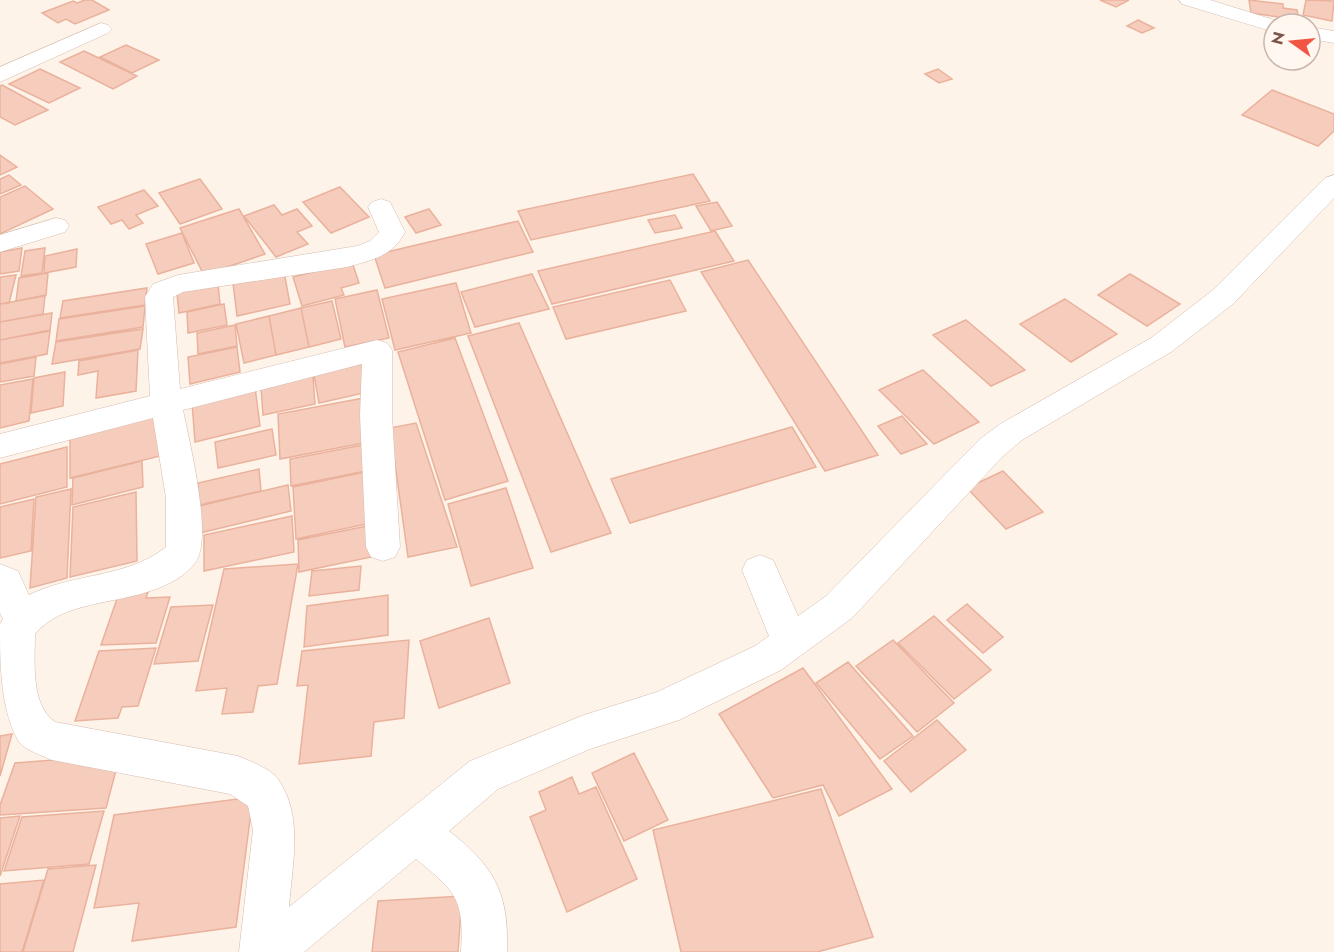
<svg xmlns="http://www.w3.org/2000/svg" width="1334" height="952" font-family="Jost,sans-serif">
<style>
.building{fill:#f6cdbd;stroke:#eab19c;stroke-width:1.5}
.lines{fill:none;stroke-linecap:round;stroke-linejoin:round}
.minor-casing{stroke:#d4bbaf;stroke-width:1}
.minor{fill:#fff;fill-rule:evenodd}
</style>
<rect width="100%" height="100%" fill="#fef3e8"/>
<path class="building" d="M85 0H92L109 10 75 24 66 19 58 23 42 13 73 1 77 3Z
M1100 0H1129L1116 7Z
M1249 0 1283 4V8L1297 10 1299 20 1251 13Z
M1306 0 1334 1 1332 21 1303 15Z
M1138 20 1154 28 1142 33 1127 26Z
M126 45 159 60 132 73 100 57Z
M84 51 137 76 113 89 60 62Z
M40 69 80 88 49 103 9 84Z
M938 69 952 79 939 83 925 74Z
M2 85 48 110 15 125 0 117V86Z
M1272 90 1334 114V131L1318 146 1242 115Z
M0 155 17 167 0 175Z
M693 174 710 201 531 240 518 211Z
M9 175 21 185 0 194V179Z
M200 179 222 209 180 224 159 193Z
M25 186 53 209 0 234V197Z
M340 187 369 217 331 233 303 202Z
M144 190 158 206 136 215 143 223 129 229 122 220 111 224 98 207Z
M717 202 732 226 711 231 696 206Z
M274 205 282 215 297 209 312 226 297 232 308 244 276 257 244 216Z
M239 209 265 254 204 275 180 228Z
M429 209 441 225 416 233 405 217Z
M675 215 682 228 655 233 648 220Z
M518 221 533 252 385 288 374 255Z
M715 231 734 261 552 304 538 271Z
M182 233 194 263 158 274 146 244Z
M22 248 19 271 0 274V252Z
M45 248 42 273 21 276 25 251Z
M77 249 76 267 44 273 45 256Z
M748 260 878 455 825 471 701 272Z
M352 262 359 283 341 288 344 295 302 306 293 277Z
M284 272 290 304 237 316 233 283Z
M48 273 46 295 16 301 19 278Z
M532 274 549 309 475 327 461 292Z
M1130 274 1180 304 1147 326 1098 295Z
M16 275 9 303 0 304V277Z
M670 280 686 311 566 339 553 307Z
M456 283 471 333 395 350 382 299Z
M218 284 220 304 179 313 177 293Z
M147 288 145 305 60 318 63 301Z
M377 290 389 338 345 347 335 299Z
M45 296 43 314 0 322V304Z
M1065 299 1117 334 1071 362 1020 324Z
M332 301 341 339 309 347 301 308Z
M224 304 227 325 188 333 187 312Z
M145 306 143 327 56 341 59 319Z
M301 308 309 347 276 355 269 316Z
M52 313 50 330 0 340V322Z
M269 316 276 355 244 363 236 324Z
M966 320 1025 370 991 386 933 335Z
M519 323 611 533 551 552 468 336Z
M235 325 237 346 198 354 197 333Z
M143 329 140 349 52 364 56 342Z
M50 331 47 354 0 363V340Z
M455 338 508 481 445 500 398 352Z
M237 347 240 372 190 384 188 357Z
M138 350 136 391 96 398 98 371 78 375 79 361Z
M36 357 34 376 0 382V364Z
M362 364 368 392 319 403 314 375Z
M923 370 979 422 934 444 879 390Z
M65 372 63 406 31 413 34 378Z
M313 376 315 404 263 415 261 387Z
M33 379 29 421 0 428V385Z
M255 387 260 426 195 442 192 402Z
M364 398 369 442 280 459 278 414Z
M158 416 160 456 70 478V437Z
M902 416 927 444 901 454 878 426Z
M416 423 457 547 408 557 390 428Z
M792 427 816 467 630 523 611 479Z
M272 429 276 455 218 468 215 442Z
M363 445 366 471 291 486 290 459Z
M67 447V487L0 504V464Z
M142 461 143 487 72 505 73 478Z
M259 469 261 491 199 505 198 483Z
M1003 471 1043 512 1006 529 967 488Z
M365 472 371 523 296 539 293 487Z
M288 485 291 511 200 533 199 506Z
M506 488 533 568 471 586 448 504Z
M71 489 67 578 30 588 36 497Z
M136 492 137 561 70 577 73 507Z
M34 499 31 551 0 558V507Z
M292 516 294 552 204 571V535Z
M372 525 376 556 299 572 298 540Z
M298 564 277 684 258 686 253 712 222 714 227 688 196 691 224 569Z
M361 566 359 590 309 596 312 571Z
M148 592 146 598 170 597 156 643 101 645 119 593Z
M388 595V635L304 647 307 606Z
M967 604 1003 637 983 653 947 620Z
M213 605 198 661 154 664 171 607Z
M934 616 991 670 954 699 898 643Z
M489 618 510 683 439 708 420 641Z
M409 640 404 718 374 722 371 756 299 764 308 685 297 686 302 651Z
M893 640 954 703 917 732 856 666Z
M156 648 138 706 122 707 118 718 75 721 99 651Z
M848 662 913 736 880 759 816 683Z
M803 668 892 789 839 816 823 785 773 798 719 714Z
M937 720 966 750 911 792 884 761Z
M12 734 0 776V736Z
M634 753 668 820 624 841 592 773Z
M120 755 106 808 0 815V805L15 763Z
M572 777 579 794 596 787 637 879 567 912 530 817 546 810 539 792Z
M821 789 873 937 817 952H681L653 830Z
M253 797 236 927 132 941 139 903 94 908 114 815Z
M104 811 89 864 4 871 22 817Z
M20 816 0 876V818Z
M96 865 73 952H23L48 869Z
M44 880 22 952H0V884Z
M462 896 458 952H372L378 901Z"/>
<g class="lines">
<g class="minor-casing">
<path id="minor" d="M1179 0H1210L1281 22 1283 24H1274V32L1182 4Z
M101 23 108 25 112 29 108 33 0 82V67Z
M1310 27 1334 31V43L1310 39Z
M1334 175V198L1233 304 1171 352 1022 440 1002 457 852 618 781 670 679 720 590 749 498 789 449 831C495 867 509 893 507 952H461C464 898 456 892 416 859L304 952H239L253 830 248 806 230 794 52 760C41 755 27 751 19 742 0 710 0 662 0 624L3 619 0 613V564L18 571 29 595C73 573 128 578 166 547V498L153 418 0 458V434L150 396 145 297 153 284 178 275 357 246 370 241 379 232 368 207 372 202 381 199 390 202 405 232C393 256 372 260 347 267L183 292 173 297 180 389 377 340 387 343 392 350V415L400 547 395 557 383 561 371 557 366 547 360 415 362 364 183 410C189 441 214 539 195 563 175 589 134 596 104 602 77 608 53 613 35 634 35 660 30 705 55 722L238 756C250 761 271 769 278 779 304 816 292 866 289 907L470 761 584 715 657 692 755 646 769 636 742 570 747 560 760 555 773 560 798 616 826 596 980 439 1000 424 1151 338 1213 290 1325 178Z
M56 218 65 220 69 226 65 232 0 252V235Z"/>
</g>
<use href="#minor" class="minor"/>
</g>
<g transform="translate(1292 42) rotate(285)"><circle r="28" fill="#fff7f0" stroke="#cab6ad" stroke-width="1.5"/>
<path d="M0-4.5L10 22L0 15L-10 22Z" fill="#f15644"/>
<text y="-9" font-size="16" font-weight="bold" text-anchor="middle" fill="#7b5549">N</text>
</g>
</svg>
